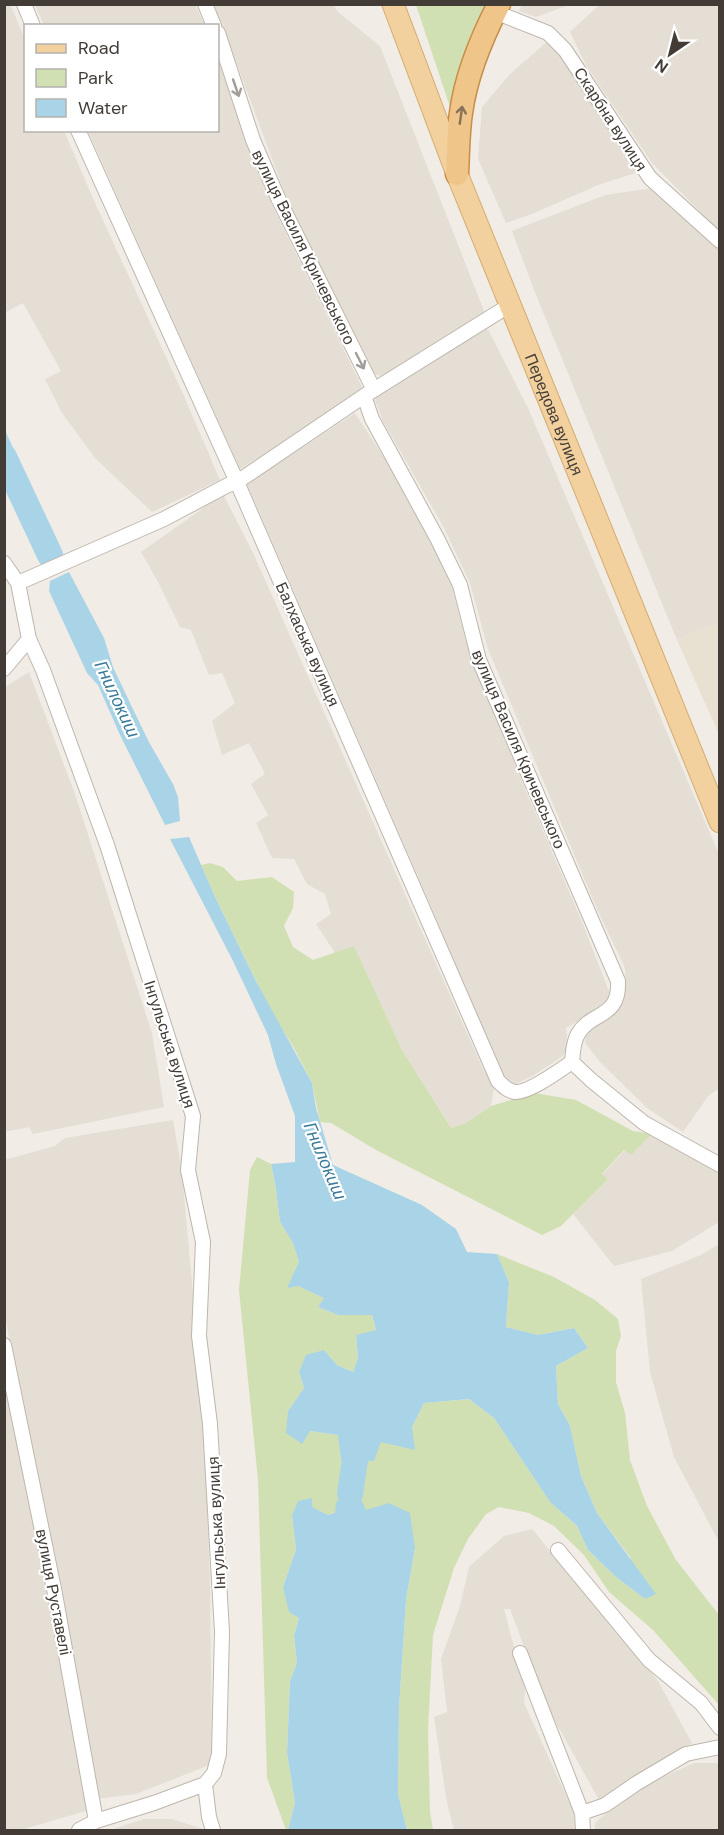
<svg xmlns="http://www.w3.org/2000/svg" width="724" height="1835" font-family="'DM Sans',sans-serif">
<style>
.residential{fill:#e4ded5}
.education{fill:#e8e0d1}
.green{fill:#d1e0b3}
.water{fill:#a9d4e7}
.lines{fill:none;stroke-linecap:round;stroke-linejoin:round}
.river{stroke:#a9d4e7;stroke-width:26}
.minor-casing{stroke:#beb6ad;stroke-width:16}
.primary-casing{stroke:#d4ac70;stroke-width:23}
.trunk-casing{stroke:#ca8d47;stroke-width:25}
.minor{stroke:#fff;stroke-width:14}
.primary{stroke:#f2d19e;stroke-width:21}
.trunk{stroke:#efc58a;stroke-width:22}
.oneway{stroke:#a19e9a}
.oneway2{stroke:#887358}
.labels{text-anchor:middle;stroke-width:4.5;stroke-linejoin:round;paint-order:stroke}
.street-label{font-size:16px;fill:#433c36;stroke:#fff}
.water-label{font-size:18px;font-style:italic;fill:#3b7b9a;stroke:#fff}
</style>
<rect width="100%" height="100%" fill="#f1ece6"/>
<path class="residential" d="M10 4 25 39 26 130 64 131 96 205 184 396 220 480 152 512 95 458 62 413 45 379 61 371 23 303 6 312 5 309 4 5Z
M522 4H569V5L536 17 519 11Z
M35 5H195L205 25H44Z
M213 5H334L338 12 380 46 486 316 384 377 373 373 291 210 224 29Z
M599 5H719V231L652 163 587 67 570 32Z
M549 40 581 79 639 172 598 185 532 214 506 223 478 159 482 107 510 74Z
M218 57 247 142 272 205 364 391 240 469 88 131 218 130Z
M659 187 719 243V622L677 640 534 290 512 231 605 195Z
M488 329 528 408 719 854V1089L709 1095 683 1132 647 1108 600 1062 585 1043 587 1032 623 998 626 983 625 968 597 909 488 649 470 583 443 526 383 421 373 395 473 336Z
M355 413 394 473 431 539 452 587 465 639 526 791 582 922 610 994 606 1004 566 1028 568 1046 563 1056 534 1075 514 1085 504 1079 496 1064 437 920 247 484Z
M223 494 254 555 483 1069 494 1088 491 1106 466 1123 451 1128 402 1050 354 947 335 953 316 924 331 914 325 894 307 884 294 859 272 858 256 823 268 815 251 784 265 774 249 743 222 755 212 721 235 703 222 673 209 675 191 630 180 627 158 582 141 552Z
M29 672 75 794 152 1033 164 1107 33 1134 29 1127 4 1132 5 687Z
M173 1120 182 1172 204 1417 210 1585 212 1764 136 1794 96 1799 5 1316 4 1160 55 1146 65 1138Z
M652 1134 719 1171V1222L672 1251 614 1266 573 1214 608 1179 602 1175 625 1150Z
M719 1244V1243V1542L674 1457 650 1372 641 1279 701 1255Z
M4 1373 50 1596 89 1810 21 1830H4Z
M532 1529 658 1681 692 1743 599 1800 544 1701 510 1609H504L525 1689 524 1703 573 1811 575 1830H454L447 1803 434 1717 447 1712 441 1659 460 1606 469 1567 504 1536Z
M694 1763H719V1830H595V1823L614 1806 643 1786Z
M144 1819H172L206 1830H110Z"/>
<path class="education" d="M719 622V734L677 640Z"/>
<path class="green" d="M416 5H486L451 110Z
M210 863 223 867 237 881 272 877 294 892 293 908 284 926 293 947 313 960 354 946 402 1050 451 1128 466 1123 491 1106 534 1093 576 1100 633 1131 652 1134 631 1155 624 1150 602 1174 608 1179 561 1226 542 1235 376 1150 331 1123 320 1122 312 1083 294 1048 271 1011 215 897 201 865Z
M257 1157 271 1164 275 1183 280 1222 293 1243 299 1262 298 1286 325 1298 318 1307 338 1315H372L376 1331 356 1335 358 1358 353 1372 337 1365 324 1350 299 1372 304 1388 288 1411 310 1431 339 1435 341 1460H355L380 1442 412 1427 424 1403 469 1399 494 1418 550 1502 577 1526 588 1550 616 1577 645 1599 630 1557 597 1513 581 1476 570 1426 558 1404 556 1366 588 1348 574 1328 538 1335 506 1327 509 1282 497 1254 554 1277 595 1300 618 1319 621 1336 616 1351V1382L625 1413 630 1460 647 1506 676 1560 719 1615V1705L653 1630 609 1592 584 1555 554 1526 529 1513 499 1507 486 1514 468 1539 454 1568 433 1635 428 1730 430 1812 433 1830H407L398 1794 399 1708 406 1600 415 1548 366 1510 335 1513 328 1515 311 1507 292 1516 296 1549 283 1587 299 1618 294 1636 297 1663 290 1681 287 1753 295 1803 288 1830H286L267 1778 258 1480 239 1290 250 1170Z"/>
<path class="water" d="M5 430 18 459 5 466H4Z
M69 572 104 638 113 667 130 703 149 742 173 784 178 797 180 821 165 825 120 735 98 685 87 673 49 591 50 581Z
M189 837 215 897 256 981 312 1083 316 1108 333 1165 422 1205 456 1229 467 1252 497 1254 509 1282 506 1327 538 1335 574 1328 588 1348 556 1366 558 1404 570 1426 581 1476 597 1513 656 1594 645 1599 616 1577 588 1550 577 1526 550 1502 494 1418 469 1399 424 1403 412 1427 415 1450 381 1442 374 1461 341 1460 338 1435 310 1431 302 1444 286 1433 288 1411 304 1388 299 1372 306 1355 324 1350 337 1365 353 1372 358 1358 356 1335 376 1330 372 1315H338L318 1307 324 1298 298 1286 287 1288 299 1262 293 1243 280 1222 275 1183 271 1164 295 1162V1116L276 1064 268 1035 233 961 170 839Z
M350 1494 360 1497 366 1510 389 1503 410 1513 415 1548 406 1600 399 1708 398 1794 407 1830H288L295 1803 287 1753 290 1681 297 1663 294 1636 299 1618 289 1612 283 1587 296 1549 292 1516 298 1501 312 1498V1507L328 1515 335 1513 336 1502Z"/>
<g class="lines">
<path class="river" d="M4 457 50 555
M350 1494 355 1460 368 1428"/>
<g class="minor-casing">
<path id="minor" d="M24 4 33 26
M205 4 214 26
M495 12 548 33 565 50 650 178 720 241
M218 33 253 140 278 198 374 390
M78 130 237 482 498 1081C503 1086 508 1091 515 1092 529 1093 560 1070 572 1062
M364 396 372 419 437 538 460 585 479 660 618 981C620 1019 591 1011 578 1034 573 1042 573 1053 572 1062
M4 563 18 583 29 639 43 670 107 845 193 1116 188 1170 203 1242 199 1336 210 1424 222 1632 219 1754 214 1773 205 1784 209 1817 213 1830
M18 583 164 519 228 485 237 482 364 396 510 305
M4 669 29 639
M572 1062 591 1080 644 1123 720 1165
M4 1345 55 1594 96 1821 79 1830
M558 1550 649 1660 701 1703 720 1728
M520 1653 582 1813 583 1830
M582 1813 605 1805 637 1783 686 1754 720 1747
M96 1821 154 1803 205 1784"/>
</g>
<g class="primary-casing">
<g id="primary">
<path id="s1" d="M393 4 457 174 720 822"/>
</g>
</g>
<g class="trunk-casing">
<path id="trunk" d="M457 174C458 154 458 133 461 113 466 75 481 39 499 4"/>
</g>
<use href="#minor" class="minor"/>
<use href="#primary" class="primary"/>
<use href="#trunk" class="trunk"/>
</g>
<defs><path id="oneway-shaft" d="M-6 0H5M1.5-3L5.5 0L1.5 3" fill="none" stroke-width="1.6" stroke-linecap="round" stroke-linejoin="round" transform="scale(1.5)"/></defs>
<g class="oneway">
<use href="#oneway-shaft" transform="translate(236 88) rotate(71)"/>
<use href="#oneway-shaft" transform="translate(360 361) rotate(63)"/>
</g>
<use class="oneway2" href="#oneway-shaft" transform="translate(461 115) rotate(-82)"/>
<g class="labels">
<g class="street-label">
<text transform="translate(611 119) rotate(57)" y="6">Скарбна вулиця</text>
<text transform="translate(304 247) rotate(64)" y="6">вулиця Василя Кричевського</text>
<text dy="6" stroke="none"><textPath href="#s1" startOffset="441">Передова вулиця</textPath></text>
<text transform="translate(308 644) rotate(66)" y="6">Балхаська вулиця</text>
<text transform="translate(519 749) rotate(67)" y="6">вулиця Василя Кричевського</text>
<text transform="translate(170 1044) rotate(72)" y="6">Інгульська вулиця</text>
<text transform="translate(216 1523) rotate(-93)" y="6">Інгульська вулиця</text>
<text transform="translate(54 1592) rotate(79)" y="6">вулиця Руставелі</text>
</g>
<g class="water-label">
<text transform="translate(117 699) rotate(65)" y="6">Гнилокиш</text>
<text transform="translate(325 1161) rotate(67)" y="6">Гнилокиш</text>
</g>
</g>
<rect width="724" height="1835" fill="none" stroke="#433c36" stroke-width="12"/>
<rect x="24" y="24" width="195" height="108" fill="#ffffff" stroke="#b4b1af" stroke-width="1.5"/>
<rect x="36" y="44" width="30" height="9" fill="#f2d19e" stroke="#b4b1af" stroke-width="1.5"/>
<text x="78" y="54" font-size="18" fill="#433c36">Road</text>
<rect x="36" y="69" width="30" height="18" fill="#d1e0b3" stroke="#b4b1af" stroke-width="1.5"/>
<text x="78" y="84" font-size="18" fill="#433c36">Park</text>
<rect x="36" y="99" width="30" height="18" fill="#a9d4e7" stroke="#b4b1af" stroke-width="1.5"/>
<text x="78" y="114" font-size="18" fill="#433c36">Water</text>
<g transform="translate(670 54) rotate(215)" stroke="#ffffff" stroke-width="4.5" paint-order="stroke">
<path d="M0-4.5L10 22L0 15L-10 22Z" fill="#433c36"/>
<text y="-9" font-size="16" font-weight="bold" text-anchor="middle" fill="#433c36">N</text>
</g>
</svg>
